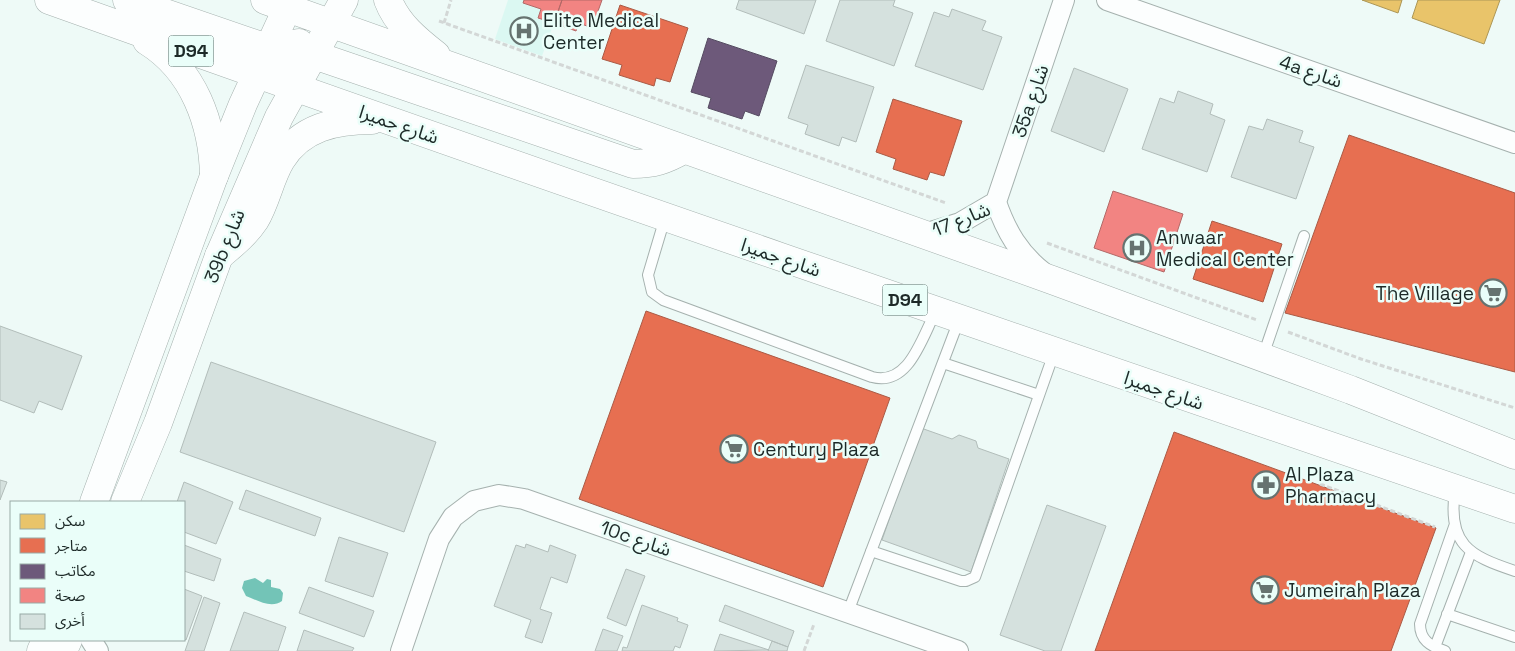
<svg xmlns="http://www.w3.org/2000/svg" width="1515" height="651" font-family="'Space Grotesk','Noto Sans Arabic',sans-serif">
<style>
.built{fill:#dbf8f2}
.water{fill:#73c4b7}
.homes{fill:#e9c46a;stroke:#ac9656}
.shops{fill:#e76f51;stroke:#aa5a45}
.offices{fill:#6d597a;stroke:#554b61}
.health{fill:#f28482;stroke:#b26967}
.building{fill:#d5e1de;stroke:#b2bdba}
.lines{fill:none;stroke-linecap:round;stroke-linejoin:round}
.lane-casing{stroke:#a5b1ae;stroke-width:12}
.street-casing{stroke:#a5b1ae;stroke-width:22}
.secondary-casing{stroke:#a5b1ae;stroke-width:29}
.primary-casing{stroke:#a5b1ae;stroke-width:29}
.path{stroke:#d3d7d6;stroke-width:3;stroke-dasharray:5 2.5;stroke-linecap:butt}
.lane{stroke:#fcfefe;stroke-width:10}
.street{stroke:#fcfefe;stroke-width:20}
.secondary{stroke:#fcfefe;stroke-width:28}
.primary{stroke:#fcfefe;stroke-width:28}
.labels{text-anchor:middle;stroke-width:5;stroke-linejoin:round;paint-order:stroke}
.shield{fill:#eafef9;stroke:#5a6a67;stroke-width:1}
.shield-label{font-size:18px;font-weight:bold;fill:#1d2a28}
.poi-label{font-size:19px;fill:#1d2a28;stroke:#eafef9;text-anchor:start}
.street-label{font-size:19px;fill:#1d2a28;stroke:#eafef9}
</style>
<rect width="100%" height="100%" fill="#eefaf7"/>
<path class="built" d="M508 0H562L542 56 495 39Z"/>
<path class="water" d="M255 578 263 583 267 579 271 580V587L280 589 283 593 282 601C271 609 257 600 246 596L242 588 244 581Z"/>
<path class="homes" d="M1362 0H1402L1398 13Z
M1418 0H1500L1484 44 1412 18Z"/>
<path class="shops" d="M620 5 688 28 670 82 656 78 654 86 619 75 622 65 602 59Z
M893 99 962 121 944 176 930 172 927 180 893 169 896 159 876 152Z
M1349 135 1515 193V372L1285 313Z
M1212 221 1282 244 1263 302 1193 279Z
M646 311 890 398 823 587 579 499Z
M1174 432 1436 528 1391 651H1095Z"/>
<path class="offices" d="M708 38 777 61 759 116 745 111 742 119 708 108 711 98 691 92Z"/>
<path class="health" d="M524 0H562L554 23 538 18 541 9 523 3Z
M562 0H602L592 28 579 23 576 31 554 23Z
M1113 191 1183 214 1164 272 1094 248Z"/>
<path class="building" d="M739 0H816L804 34 736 9Z
M840 0H895L893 6 913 13 894 66 826 41Z
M952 9 986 21 982 30 1002 37 983 90 915 66 934 12 949 17Z
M806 65 874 87 856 142 842 137 839 146 805 134 808 125 788 118Z
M1074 68 1128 89 1104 152 1051 131Z
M1178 91 1213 104 1210 114 1225 120 1207 172 1142 149 1160 98 1174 103Z
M1267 119 1303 131 1299 142 1314 147 1296 199 1231 177 1249 126 1263 130Z
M0 326 82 356 62 410 39 401 34 413 0 400Z
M211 362 436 442 404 532 180 452Z
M921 428 952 439 959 435 976 441 978 448 1009 459 971 572 882 540Z
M0 480 7 482 0 500Z
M184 482 233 502 216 544 184 532V502H177Z
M246 490 321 518 315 536 239 509Z
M1047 505 1106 526 1061 651H1045L1000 635Z
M339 537 388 553 373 597 325 581Z
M526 544 548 552 550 545 576 555 567 583 551 577 540 609 552 613 542 643 525 637 531 620 494 606 516 545 525 548Z
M184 545 221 559 214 581 184 571Z
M626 569 645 576 626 626 607 618Z
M309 587 374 611 364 637 299 613Z
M184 589 202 596 186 640 184 639Z
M204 597 220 603 204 651H185Z
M642 605 678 618 677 621 688 625 680 648 675 646 673 651H622L623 647 627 648Z
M725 605 794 631 788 647 719 621Z
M244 612 286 627 278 651H230Z
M603 629 623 636 617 651H595Z
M304 630 354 648 352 651H297Z
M720 634 769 650 714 651Z
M772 641 788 647 787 651H768Z"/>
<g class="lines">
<g class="lane-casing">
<path id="lane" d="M665 218 648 275 652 292 663 300 872 377C909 387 922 337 936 311
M1263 356 1304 236
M943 363 1039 395
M1455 490C1447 544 1469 556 1515 571
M871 551 961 581H966L975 577 1054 353
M848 612 959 320
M1447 614 1515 637
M1435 647 1471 552
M1445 651C1430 646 1420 640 1420 624L1455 524"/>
</g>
<g class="street-casing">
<path id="street" d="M1107 0 1515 143
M996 202 1064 0
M996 202C1006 231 1019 254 1044 273
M921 235 960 223 996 202
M91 640 98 651
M401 651 439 539 453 517 474 501 499 495 524 499 958 651"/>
</g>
<g class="secondary-casing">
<path id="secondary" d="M94 502 214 176 243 104 291 0
M125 502 158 423 219 256 279 117 344 0
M41 651 46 640
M63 651 68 640"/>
</g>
<g class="primary-casing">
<path id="primary" d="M49 0C536 174 1026 342 1515 509
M127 0 270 49 299 43
M265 0 1052 280 1351 390 1515 455
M388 0C397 24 417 40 436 55
M147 41C194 70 213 124 214 176
M258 76C276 60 291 54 314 55L633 164C653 164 666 160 683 150
M219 256C232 245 245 235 255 220 266 202 270 178 281 160 301 127 336 120 372 120"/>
</g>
<path class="path" d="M439 21 946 203
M444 23 451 0
M1047 243 1257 320
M1288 332 1361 359 1515 408
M1320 484 1435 527
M804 651 814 624"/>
<use href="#lane" class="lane"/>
<use href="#street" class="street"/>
<use href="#secondary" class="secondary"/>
<use href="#primary" class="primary"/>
</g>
<defs>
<g id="hospital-ring" transform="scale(1.4375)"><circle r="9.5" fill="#eafef9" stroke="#667370" stroke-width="1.5"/><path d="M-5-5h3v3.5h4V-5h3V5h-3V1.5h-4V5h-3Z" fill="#667370"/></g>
<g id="supermarket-ring" transform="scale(1.4375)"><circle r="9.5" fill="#eafef9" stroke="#667370" stroke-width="1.5"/><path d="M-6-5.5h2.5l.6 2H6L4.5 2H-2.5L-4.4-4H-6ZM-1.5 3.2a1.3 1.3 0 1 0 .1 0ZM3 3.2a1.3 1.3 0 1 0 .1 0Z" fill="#667370"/></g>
<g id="pharmacy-ring" transform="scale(1.4375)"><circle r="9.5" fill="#eafef9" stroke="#667370" stroke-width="1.5"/><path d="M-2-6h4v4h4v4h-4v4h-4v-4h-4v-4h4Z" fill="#667370"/></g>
</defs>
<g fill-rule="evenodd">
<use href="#hospital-ring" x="524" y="31"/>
<use href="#hospital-ring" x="1137" y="248"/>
<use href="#supermarket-ring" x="1493" y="293"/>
<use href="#supermarket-ring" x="734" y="449"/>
<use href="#pharmacy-ring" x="1266" y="485"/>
<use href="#supermarket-ring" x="1265" y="590"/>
</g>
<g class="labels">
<g class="shield">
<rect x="168.5" y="35.5" width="45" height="31" rx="4"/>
<rect x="882.5" y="284.5" width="45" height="31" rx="4"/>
</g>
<g class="shield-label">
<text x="191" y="57">D94</text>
<text x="905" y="306">D94</text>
</g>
<g class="poi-label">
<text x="543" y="27">Elite Medical<tspan x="543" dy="22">Center</tspan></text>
<text x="1156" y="244">Anwaar<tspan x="1156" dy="22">Medical Center</tspan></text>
<text x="1474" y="300" text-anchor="end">The Village</text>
<text x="753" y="456">Century Plaza</text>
<text x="1285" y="481">Al Plaza<tspan x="1285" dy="22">Pharmacy</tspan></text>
<text x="1284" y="597">Jumeirah Plaza</text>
</g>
<g class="street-label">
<text transform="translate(1311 71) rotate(19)" y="7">4a شارع</text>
<text transform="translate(1030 101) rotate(-71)" y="7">35a شارع</text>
<text transform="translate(399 124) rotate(19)" y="7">شارع جميرا</text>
<text transform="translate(961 219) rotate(-22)" y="7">شارع 17</text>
<text transform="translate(224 246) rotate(-68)" y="7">39b شارع</text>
<text transform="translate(781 257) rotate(19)" y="7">شارع جميرا</text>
<text transform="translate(1164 390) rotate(19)" y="7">شارع جميرا</text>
<text transform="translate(636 538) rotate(19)" y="7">10c شارع</text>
</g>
</g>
<rect x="10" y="501" width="175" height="140" fill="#eafef9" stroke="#98a9a5"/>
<rect x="20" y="514" width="25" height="15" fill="#e9c46a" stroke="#98a9a5"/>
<text x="55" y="526" font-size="15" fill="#1d2a28">سكن</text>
<rect x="20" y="538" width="25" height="15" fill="#e76f51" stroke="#98a9a5"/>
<text x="55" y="551" font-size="15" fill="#1d2a28">متاجر</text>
<rect x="20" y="564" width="25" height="15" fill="#6d597a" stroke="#98a9a5"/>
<text x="55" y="576" font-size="15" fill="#1d2a28">مكاتب</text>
<rect x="20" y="588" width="25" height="15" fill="#f28482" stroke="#98a9a5"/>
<text x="55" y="601" font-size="15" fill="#1d2a28">صحة</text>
<rect x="20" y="614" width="25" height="15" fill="#d5e1de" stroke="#98a9a5"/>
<text x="55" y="626" font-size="15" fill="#1d2a28">أخرى</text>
</svg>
